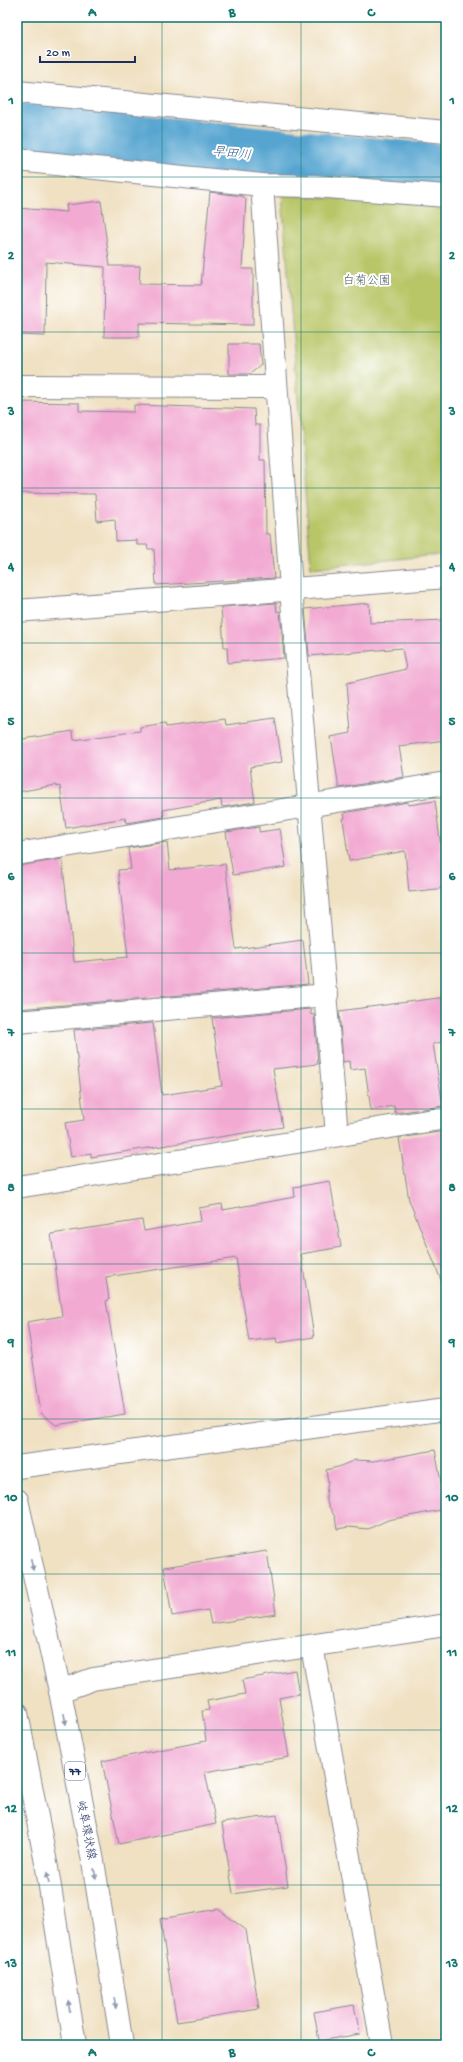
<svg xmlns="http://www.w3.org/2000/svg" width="463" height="2062" font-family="'Gochi Hand','Klee One',sans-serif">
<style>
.green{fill:#b9c668;stroke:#6a7a63}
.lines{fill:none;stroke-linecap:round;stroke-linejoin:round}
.river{stroke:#56a5d0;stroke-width:57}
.building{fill:#f2a9d2}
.minor-casing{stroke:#868890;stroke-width:24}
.major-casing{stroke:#868890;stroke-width:24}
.minor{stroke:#fff;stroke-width:22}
.major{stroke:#fff;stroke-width:22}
.oneway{fill:#8d97ae}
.grid{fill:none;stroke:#0f766e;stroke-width:1;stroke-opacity:0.55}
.labels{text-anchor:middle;stroke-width:4;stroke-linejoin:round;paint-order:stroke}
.shield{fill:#fff;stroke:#5f6d8e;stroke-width:1}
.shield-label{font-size:11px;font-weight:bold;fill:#1b2f5e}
.park-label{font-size:12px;fill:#4a5c61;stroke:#fff}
.street-label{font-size:12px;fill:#1b2f5e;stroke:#fff}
.water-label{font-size:13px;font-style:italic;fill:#335e8c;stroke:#fff}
.neatline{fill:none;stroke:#0f766e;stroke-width:1.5}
.grid-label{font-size:13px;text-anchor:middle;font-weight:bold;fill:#0f766e}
</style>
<rect width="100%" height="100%" fill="#fff"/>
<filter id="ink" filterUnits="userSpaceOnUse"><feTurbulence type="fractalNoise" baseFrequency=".025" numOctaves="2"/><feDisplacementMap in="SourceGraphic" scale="8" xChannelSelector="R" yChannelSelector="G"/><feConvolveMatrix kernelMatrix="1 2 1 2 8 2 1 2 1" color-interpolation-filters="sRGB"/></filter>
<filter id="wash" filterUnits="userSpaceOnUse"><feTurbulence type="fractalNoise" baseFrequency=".012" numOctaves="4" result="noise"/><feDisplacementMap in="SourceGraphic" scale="16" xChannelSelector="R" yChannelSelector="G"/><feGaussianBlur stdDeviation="0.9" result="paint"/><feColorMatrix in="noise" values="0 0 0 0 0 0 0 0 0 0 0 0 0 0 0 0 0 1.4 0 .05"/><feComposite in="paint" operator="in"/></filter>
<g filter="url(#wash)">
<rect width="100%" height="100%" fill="#f0e1c3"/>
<path class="green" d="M282 195 446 206V554L311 568Z"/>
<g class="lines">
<path class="river" d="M17 131 446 173"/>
</g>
<g id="blocks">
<path class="building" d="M210 192 242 196 246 199 242 269H253V325L139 323V337H104L105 267 46 262 45 336 17 335V208L67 212 66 205 101 201 110 266H140L139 284 201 285Z
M229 344H259L261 365 250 374H229Z
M17 402 79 403V411L134 412V405L254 409 255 425H260V460H265L266 534H270L274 578 156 585 154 549H148L147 545H137V540L116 541 115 519 97 521 95 494 17 493Z
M276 603 277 612 280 611 284 658 228 663 227 647H224L221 607Z
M369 603 370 623 446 620V740L399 746 404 777 339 788 331 737 351 733 347 683 406 669 402 648 309 656 305 609Z
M275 718 282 762 250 767 255 802 222 807 221 800 163 810 164 817 126 823 125 818 66 828 60 786 57 787 56 785 17 792V740L73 731 74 740 140 731V727L165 723 166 727 225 719 226 725Z
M435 801 446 888 409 892 405 851 349 861 343 819 345 818 344 813 408 802V805Z
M259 827V832L280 829 286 867 233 875 226 832Z
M167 842 170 870 225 864 236 949 303 940 308 984 18 1009 17 866 62 859 74 962 128 957 118 870 131 869 128 848Z
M446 997V1041L433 1044 443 1106 395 1113 394 1106 371 1110 365 1068 350 1070 349 1061 343 1062 339 1011Z
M310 1009 311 1015 314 1014 318 1064 273 1069 283 1127 91 1157V1153L71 1157 65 1123 84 1120 74 1030 153 1023 162 1095 222 1086 212 1018Z
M446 1131V1290H445L409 1200 399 1138Z
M330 1181 341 1247 301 1254 314 1337 277 1343 276 1338 249 1341 236 1258 106 1277 109 1300 106 1301 125 1414 56 1425 41 1413 27 1322 62 1316 51 1234 142 1220 144 1231 201 1221 199 1208 222 1204 223 1210 295 1197 294 1187Z
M435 1450 446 1509 388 1520 368 1529 349 1527 337 1529 335 1517 328 1505 326 1497 328 1481 326 1470 338 1467 355 1460 374 1461Z
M267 1551 276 1614 211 1624 208 1610 172 1616 164 1567Z
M295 1670 299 1694 279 1698 289 1757 205 1772 216 1824 119 1844 102 1761 206 1741 202 1711 209 1710 207 1701 245 1694 242 1680Z
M277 1815 288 1886 233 1894 222 1823Z
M218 1909 246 1930 259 2009 177 2022 160 1919Z
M354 2005 360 2034 319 2041 314 2012Z"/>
</g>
</g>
<g filter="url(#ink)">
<use href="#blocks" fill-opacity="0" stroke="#868890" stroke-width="1"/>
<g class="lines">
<g class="minor-casing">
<path id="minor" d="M17 92 446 132
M17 160 262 185 315 186 446 196
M262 185 291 589 337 1135
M17 386 276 387
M17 611 446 577
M17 854 446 783
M17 1022 327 995
M17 1187 446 1118
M17 1467 446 1409
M312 1646 382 2045
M60 1691 93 1679 446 1625"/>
</g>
<g class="major-casing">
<path id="major" d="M17 1500 60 1691 93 1861 122 2045
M17 1713 47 1868 75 2045"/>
</g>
<use href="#minor" class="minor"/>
<use href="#major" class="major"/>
</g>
<defs><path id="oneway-solid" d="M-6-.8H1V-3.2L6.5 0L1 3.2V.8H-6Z"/></defs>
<g class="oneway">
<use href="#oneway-solid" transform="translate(32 1565) rotate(77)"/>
<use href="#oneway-solid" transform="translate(65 1719) rotate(79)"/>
<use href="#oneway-solid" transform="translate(95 1874) rotate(81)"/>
<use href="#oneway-solid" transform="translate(48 1878) rotate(-99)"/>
<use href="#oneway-solid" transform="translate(115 2003) rotate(81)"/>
<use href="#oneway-solid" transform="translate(69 2006) rotate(-99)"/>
</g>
</g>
<path class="grid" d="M162 17V2045M301 17V2045M17 177H446M17 332H446M17 488H446M17 643H446M17 798H446M17 953H446M17 1109H446M17 1264H446M17 1419H446M17 1574H446M17 1730H446M17 1885H446"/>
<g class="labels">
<rect class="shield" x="65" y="1762" width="20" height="18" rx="3"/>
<g class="shield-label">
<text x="75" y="1775">77</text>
</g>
<g class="park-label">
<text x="367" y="284">白菊公園</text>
</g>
<g class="street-label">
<text transform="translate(87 1830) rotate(79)" y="4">岐阜環状線</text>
</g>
<g class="water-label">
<text transform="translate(232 152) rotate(6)" y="5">早田川</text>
</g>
</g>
<rect width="463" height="2062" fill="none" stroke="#fff" stroke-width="44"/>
<path d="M40 56v6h95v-6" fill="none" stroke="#1b2f5e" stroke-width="2"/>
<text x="46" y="56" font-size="12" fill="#1b2f5e" stroke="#ffffff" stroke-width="3" paint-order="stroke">20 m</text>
<rect x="22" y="22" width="419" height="2018" class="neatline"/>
<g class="grid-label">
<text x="92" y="16">A</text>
<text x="232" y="16">B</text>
<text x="371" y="16">C</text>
<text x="11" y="104">1</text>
<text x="452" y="104">1</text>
<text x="11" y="259">2</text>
<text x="452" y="259">2</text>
<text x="11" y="415">3</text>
<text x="452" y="415">3</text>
<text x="11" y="570">4</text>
<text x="452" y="570">4</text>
<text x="11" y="725">5</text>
<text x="452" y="725">5</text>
<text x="11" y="880">6</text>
<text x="452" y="880">6</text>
<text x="11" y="1036">7</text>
<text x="452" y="1036">7</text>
<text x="11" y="1191">8</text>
<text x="452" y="1191">8</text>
<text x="11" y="1346">9</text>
<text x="452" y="1346">9</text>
<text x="11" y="1501">10</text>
<text x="452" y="1501">10</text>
<text x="11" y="1656">11</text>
<text x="452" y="1656">11</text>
<text x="11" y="1812">12</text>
<text x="452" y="1812">12</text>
<text x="11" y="1967">13</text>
<text x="452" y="1967">13</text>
<text x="92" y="2056">A</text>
<text x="232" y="2056">B</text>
<text x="371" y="2056">C</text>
</g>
</svg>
